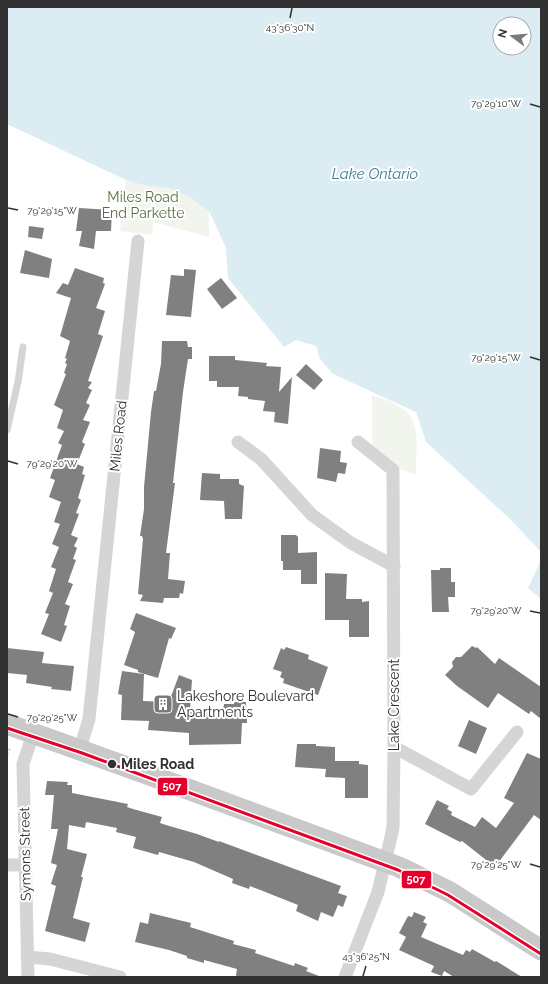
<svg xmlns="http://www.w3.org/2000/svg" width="548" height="984" font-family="Raleway,sans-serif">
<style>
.green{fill:#f2f5ed}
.water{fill:#dbecf2;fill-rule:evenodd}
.building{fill:#808080}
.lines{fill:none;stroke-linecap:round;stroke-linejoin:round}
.path{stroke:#d5d5d5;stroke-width:2.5;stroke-dasharray:2 2;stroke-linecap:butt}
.lane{stroke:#d5d5d5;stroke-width:7}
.street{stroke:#d5d5d5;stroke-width:13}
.primary{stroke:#c9c9c9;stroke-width:21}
.tram-1-casing{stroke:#fff;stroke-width:6}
.tram-1{stroke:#e4002b;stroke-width:3}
.ticks{fill:none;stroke:#313131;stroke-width:1.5}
.stop-dot{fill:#313131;stroke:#fff;stroke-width:1.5}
.labels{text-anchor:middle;stroke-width:4;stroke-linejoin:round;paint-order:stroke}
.park-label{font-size:14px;fill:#596e3c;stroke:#fff}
.street-label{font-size:14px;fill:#313131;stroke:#fff}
.poi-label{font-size:14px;fill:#313131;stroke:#fff;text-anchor:start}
.stop-label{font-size:14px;font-weight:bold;fill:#313131;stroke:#fff;text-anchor:start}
.water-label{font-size:15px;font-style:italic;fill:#3c7d95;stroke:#fff}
.ticks-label{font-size:10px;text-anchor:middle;fill:#313131;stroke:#fff;stroke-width:4;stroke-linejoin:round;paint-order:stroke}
.line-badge{stroke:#fff;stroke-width:1.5}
.badge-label{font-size:11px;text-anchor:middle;font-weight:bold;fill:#fff}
</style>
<rect width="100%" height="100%" fill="#fff"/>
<path class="green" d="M126 180C140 184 155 185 169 188 184 191 198 202 209 211V237L153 222 152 235 120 231Z
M372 395C425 411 416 427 416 475L372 458Z"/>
<path class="water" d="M7 7H541V552L510 519 426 442 416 412 333 374 320 359 316 346 296 340 284 347 228 278 226 248 209 211 189 197 170 188 144 185 126 180 7 124ZM500 24H524V48H500Z
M541 560V599L528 588Z"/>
<path class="building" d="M79 208 112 210 111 231H96L94 249 79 246 82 231H76Z
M29 226 44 228 42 239 28 237Z
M25 250 52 259 49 278 20 273Z
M75 268 104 278 103 283 105 284 96 308 105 311 98 334 103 336 88 381 92 382 88 388 92 390 86 403 90 405 83 420 90 422 82 442 85 444 77 464 84 467 82 474 85 475 78 498 81 500 76 513 79 514 71 535 78 538 74 546 77 548 73 559 76 560 68 582 73 584 65 604 70 606 64 625 67 626 61 642 41 634 49 614 45 613 53 593 49 591 56 569 51 567 59 547 52 544 60 524 54 522 61 502 49 497 55 480 50 478 62 445 58 443 64 431 57 428 63 410 54 405 66 374 64 373 67 364 65 363 67 359 65 358 70 341 60 336 71 298 56 293 63 283 68 285Z
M184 269 196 270 191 317 166 315 171 275 184 276Z
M221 278 237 298 222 309 207 289Z
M162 341H187L188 347H192V359H188L183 392 173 483H175L166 553H170L168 579 185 581 183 594 180 593 179 598H164L163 603 140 601 143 595 138 594 143 539 142 536H140L144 509V487L151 412 154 391H156L161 364Z
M209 356H235V360L267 363 266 366 281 367 279 392 292 377 288 424 274 422 275 412 263 411 265 401 248 399V397L238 396 239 387H217V381H209Z
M306 364 323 380 314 390 296 375Z
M320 448 341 451 340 462 347 463 345 474 338 473 336 482 317 478Z
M202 473 220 474V479H239V484L244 486 242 519H225L224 501 200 500Z
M281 535H296L298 537V553L317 552V584H301V570H283V561H281Z
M440 568H451V582H455V597H448L449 612H432L431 570H440Z
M325 573 347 574 346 599H362V602L369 601V637H349V620H325Z
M136 613 176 628 171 639 169 638 158 678 138 672V670L124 665 135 632 130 629Z
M472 646 476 648 477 647 495 664 499 658 541 687V719L531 711 529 714 498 693 488 708 457 686 445 675 453 667 452 662 456 657H461Z
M286 647 309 655 308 659 328 667 318 695 283 683 284 679 280 677 282 672 273 669 281 648 284 650Z
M7 648 44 652 42 663 74 666 71 691 51 689 52 687 26 683 27 675 7 673Z
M122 671 144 674 143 701 169 702 179 675 192 680 190 709 223 710 224 704H234V702H246L247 723H242L241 744 189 745V733L148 730 149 721 121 720 122 695 118 694Z
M469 720 487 728 476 754 458 746Z
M297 744H316V746L335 747V761H359V764L368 765V798H345V778L325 777 326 769 295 767Z
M527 753 541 759V820L534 815 495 867 462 841 460 842 425 824 437 800 449 806 447 809 452 812 451 815 475 827 482 817 496 828 514 803 504 798Z
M47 781 68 782 67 785H72V793L128 804 127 807 133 809 162 817 160 823 166 825 197 834 219 842V841L341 886 338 893 347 896 343 907 338 905 333 917 321 912 318 921 296 911 298 905 250 886 249 889 232 883 233 879 194 862 159 852 158 855 133 848 136 837 116 832 117 828 86 822 85 828 69 825 67 849 87 854 81 877H83L73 918 90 923 85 942 45 931 56 886 51 884 57 865 51 863 58 829H51L54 795H45Z
M414 912 426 917 423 922 427 924 421 937 463 955 466 950 470 952 472 949 495 962 496 961 522 977H454L444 971 442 976 431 972 434 966 399 950 406 937 399 933 408 916 412 917Z
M150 913 191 923 190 927 234 941 233 944 256 950 255 953 294 966 295 963 308 968 306 971 319 976V977H237L236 975 237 969 204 960V963L187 958V956L169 950 135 942 140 922 148 924Z"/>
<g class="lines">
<path class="path" d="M7 754 10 749"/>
<path class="lane" d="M7 430 18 382 23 347"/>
<path class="street" d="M238 442 261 459 312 515 351 543 394 566
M394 747 471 789 517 732
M80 749 89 719 138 241
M7 865H24
M27 957 50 959 120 977
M28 977 23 764 33 734
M345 977 378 892 393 828 394 747 393 470 358 442"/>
<path class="primary" d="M7 724 147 774 399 867 450 892 541 950"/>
<g class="tram-1-casing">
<path id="tram-1" d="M7 728 82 753 398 870 448 895 541 954"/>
</g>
<use href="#tram-1" class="tram-1"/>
</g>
<path class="ticks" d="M290 18 292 8M530 104 540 107M8 208 18 210M530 357 540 360M8 461 18 464M530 611 540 613M8 714 18 717M530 864 540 867M363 976 366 966"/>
<defs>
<g id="building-square" transform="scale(1)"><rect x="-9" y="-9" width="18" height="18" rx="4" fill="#797979" stroke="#fff"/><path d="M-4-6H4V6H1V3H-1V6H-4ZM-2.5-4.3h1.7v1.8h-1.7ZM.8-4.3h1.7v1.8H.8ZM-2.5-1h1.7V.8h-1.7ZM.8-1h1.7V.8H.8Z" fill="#fff"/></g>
</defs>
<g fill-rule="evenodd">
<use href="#building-square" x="163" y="704"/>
</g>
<circle class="stop-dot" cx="112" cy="764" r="5"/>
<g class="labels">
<g class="park-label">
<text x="143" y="202">Miles Road<tspan x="143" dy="16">End Parkette</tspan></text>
</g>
<g class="street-label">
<text transform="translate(118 436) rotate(-84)" y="5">Miles Road</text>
<text transform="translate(394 705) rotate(-90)" y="5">Lake Crescent</text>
<text transform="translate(25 854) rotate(-91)" y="5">Symons Street</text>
</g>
<g class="poi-label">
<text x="177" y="701">Lakeshore Boulevard<tspan x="177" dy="16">Apartments</tspan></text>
</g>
<g class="stop-label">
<text x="121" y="769">Miles Road</text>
</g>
<g class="water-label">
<text x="375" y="179">Lake Ontario</text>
</g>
</g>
<g class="ticks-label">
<text x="290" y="31">43°36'30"N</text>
<text x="496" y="107">79°29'10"W</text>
<text x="52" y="214">79°29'15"W</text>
<text x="496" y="361">79°29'15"W</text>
<text x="52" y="467">79°29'20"W</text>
<text x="496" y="614">79°29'20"W</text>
<text x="52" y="721">79°29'25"W</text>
<text x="496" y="868">79°29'25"W</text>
<text x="366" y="960">43°36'25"N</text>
</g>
<g class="line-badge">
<rect x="157" y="777" width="31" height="19" rx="4" fill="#e4002b"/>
<rect x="401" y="870" width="31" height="19" rx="4" fill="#e4002b"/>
</g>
<g class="badge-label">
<text x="172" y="790">507</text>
<text x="416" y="883">507</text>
</g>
<rect width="548" height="984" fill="none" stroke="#313131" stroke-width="16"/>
<g transform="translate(512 36) rotate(286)"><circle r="19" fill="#ffffff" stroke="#adadad"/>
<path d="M0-3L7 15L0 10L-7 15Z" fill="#797979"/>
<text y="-6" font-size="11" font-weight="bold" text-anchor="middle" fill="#313131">N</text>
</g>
</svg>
